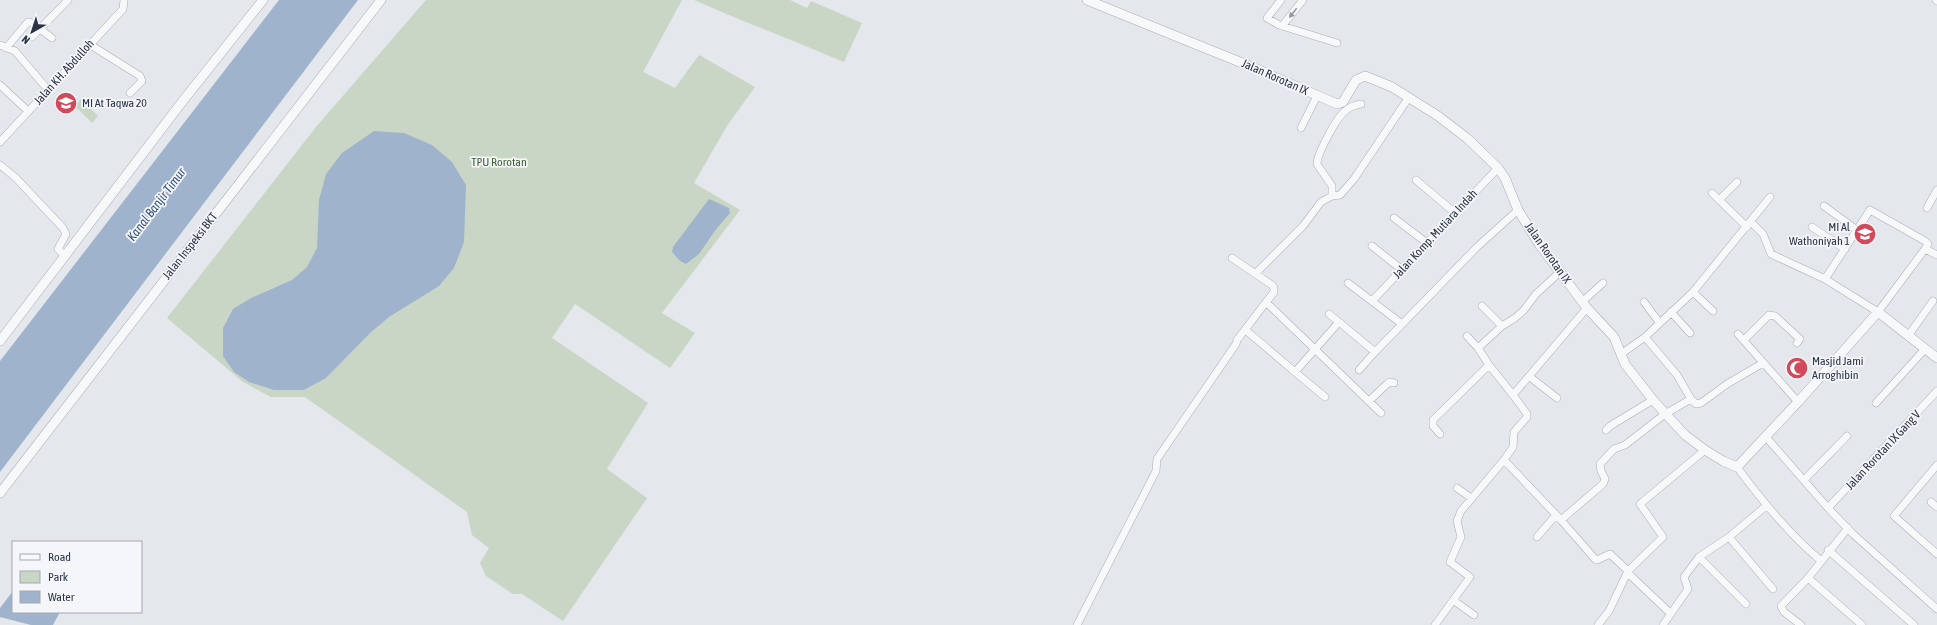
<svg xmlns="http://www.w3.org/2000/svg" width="1937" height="625" font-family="'Asap Condensed',sans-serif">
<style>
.green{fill:#c9d6c5}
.water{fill:#9fb4cc}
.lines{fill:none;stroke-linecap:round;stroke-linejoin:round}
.minor-casing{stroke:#a9aeb7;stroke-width:8}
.tertiary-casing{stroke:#a9aeb7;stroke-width:10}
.minor{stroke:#f7f8fa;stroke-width:7}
.tertiary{stroke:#f7f8fa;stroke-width:9}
.oneway{fill:#9196a0}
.labels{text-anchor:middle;stroke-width:3.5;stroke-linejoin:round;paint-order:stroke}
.street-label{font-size:12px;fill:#2b3445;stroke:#f4f6f9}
.poi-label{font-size:12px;fill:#2b3445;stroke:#f4f6f9;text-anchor:start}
.park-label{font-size:12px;fill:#3f6138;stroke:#f4f6f9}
.water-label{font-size:13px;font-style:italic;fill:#34527a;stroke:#f4f6f9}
</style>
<rect width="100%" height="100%" fill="#e4e7ec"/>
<path class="green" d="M426 0H682L643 72 675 88 699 55 755 87 727 126 694 183 740 210 662 313 695 333 670 368 575 304 552 338 648 403 607 469 647 498 563 621 522 594H513L486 576 480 563 489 548 472 535 467 512 305 397H271L243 382 167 318 316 127Z
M694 0H790L807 8 811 1 862 23 844 62C794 41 744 22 694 0Z
M81 99 98 116 92 123 75 106Z
M1863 223 1874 230 1865 243 1855 237Z"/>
<path class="water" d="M279 0H358L0 472V361Z
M374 131 404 133 432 145 452 162 466 185 464 242 454 268 439 286 389 317 370 333 326 378 304 390H274L249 382 234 372 223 356V328L233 309 251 298 292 280 307 267 317 248 319 200 326 174 342 153Z
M709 199 729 208 730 213 717 228 699 254 686 264 680 261 672 252 673 247Z
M13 591V612H60L53 625H31L0 617V608Z"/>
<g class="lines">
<g class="minor-casing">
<path id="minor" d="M1281 0 1267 18 1279 25 1337 43
M1936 0 1937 1
M1282 26 1303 0
M32 37 68 0
M89 44 140 76 142 81 130 93
M0 45 15 51 49 91
M6 48 28 22 32 23 52 38
M0 85 28 111
M1301 128 1317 96
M0 142 123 9 124 0
M0 165 16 178 63 228 66 234 58 249 65 256
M1416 180 1455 213
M1712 193 1747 227
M1332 196 1340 195 1354 179 1409 97
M1719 200 1737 182
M1824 206 1857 230
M1927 208 1937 190
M1394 218 1427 243
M1751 222 1763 234 1771 254 1825 279 1878 312 1925 249 1937 255
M1812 227 1845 249
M1372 246 1401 269
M1255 274 1303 226 1321 202 1332 196V186L1317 164C1317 154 1336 119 1344 112 1349 107 1354 105 1361 104
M1825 279 1870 210 1925 241 1928 244 1925 249
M1348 283 1402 324
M1693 292 1713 311
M1372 301 1498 168
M1583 301 1603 283
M1644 302 1659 322
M1270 306 1381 413
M1482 306 1502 326
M1671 312 1690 333
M1329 314 1339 322
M1248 332 1295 372 1339 322 1375 352 1477 247 1518 210
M1738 334 1798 402
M1467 336 1478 348
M1908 336 1933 301
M1645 337 1677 375 1691 399
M1744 340 1769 315 1775 316 1800 339 1797 343
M1621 354 1645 337 1693 292 1770 197
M1359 370 1375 352
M1295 372 1325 397
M1530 377 1557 398
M1513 395 1489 365 1478 348 1502 326 1515 318 1524 310 1536 294 1560 272
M1369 401 1387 384 1390 382 1394 383
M1876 403 1925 349
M1606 430 1610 426 1653 400
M1440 434 1433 426V420L1489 365
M1766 437 1828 508 1853 534 1937 609
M1504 460 1561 520 1595 559 1597 560 1610 554 1628 571 1609 611 1598 625
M1937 465 1894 516 1937 554
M1737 467C1762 501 1788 533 1820 560
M1804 480 1847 436
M1457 488 1471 498
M1931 502 1937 507
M1828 508 1937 391
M1561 520 1603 484 1605 479 1601 471 1600 464 1614 449 1625 445 1665 414 1691 399 1696 404 1701 403 1727 384 1763 363
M1537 537 1556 515
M1729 537 1773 589
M1828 550 1914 625
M1699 557 1746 604
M1808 578 1862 625
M1453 600 1474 615
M1670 613 1630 575 1628 571 1663 537 1640 504 1705 450
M1077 625 1156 471 1157 459 1236 344 1237 340 1274 292V288L1272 285 1232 258
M1435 625 1470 577 1450 562 1461 537 1457 521 1461 511 1504 460 1513 447 1514 432 1527 417V414L1513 395 1587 308
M1663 625 1688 589 1684 577 1699 557 1729 537 1766 506
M1801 625 1784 612 1781 606 1808 578 1848 528"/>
</g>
<g class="tertiary-casing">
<path id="tertiary" d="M1087 0 1252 67 1337 104 1343 102 1356 80 1365 76 1392 87 1438 116 1468 139 1498 168 1505 178 1518 210 1539 244 1587 308 1614 337 1625 364 1653 400 1685 435 1705 450 1723 461 1737 467 1798 402 1878 312 1937 358
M0 341 182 102 263 0
M0 493 381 0"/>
</g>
<use href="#minor" class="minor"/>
<use href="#tertiary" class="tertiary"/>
</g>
<defs><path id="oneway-solid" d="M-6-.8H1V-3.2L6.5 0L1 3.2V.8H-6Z"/></defs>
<use class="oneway" href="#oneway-solid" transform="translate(1293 13) rotate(128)"/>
<defs>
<g id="school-disc" transform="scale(1.15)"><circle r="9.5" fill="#d1495b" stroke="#f4f6f9"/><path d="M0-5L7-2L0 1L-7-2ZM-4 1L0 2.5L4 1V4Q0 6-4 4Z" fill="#fff"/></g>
<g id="mosque-disc" transform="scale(1.15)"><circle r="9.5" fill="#d1495b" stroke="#f4f6f9"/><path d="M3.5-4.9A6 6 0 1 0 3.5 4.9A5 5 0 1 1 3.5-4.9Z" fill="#fff"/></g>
</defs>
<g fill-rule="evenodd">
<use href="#school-disc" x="66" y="103"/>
<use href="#school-disc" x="1865" y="234"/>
<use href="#mosque-disc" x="1797" y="368"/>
</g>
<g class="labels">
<g class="street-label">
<text transform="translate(64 72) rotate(-48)" y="4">Jalan KH. Abdulloh</text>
<text transform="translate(1275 77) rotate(24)" y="4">Jalan Rorotan IX</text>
<text transform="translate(1435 234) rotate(-47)" y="4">Jalan Komp. Mutiara Indah</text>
<text transform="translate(190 246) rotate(-52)" y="4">Jalan Inspeksi BKT</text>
<text transform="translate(1548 253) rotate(55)" y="4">Jalan Rorotan IX</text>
<text transform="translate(1883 450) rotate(-47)" y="4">Jalan Rorotan IX Gang V</text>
</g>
<g class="poi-label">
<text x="82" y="107">MI At Taqwa 20</text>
<text x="1850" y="231" text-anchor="end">MI Al<tspan x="1850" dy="14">Wathoniyah 1</tspan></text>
<text x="1812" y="365">Masjid Jami<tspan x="1812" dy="14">Arroghibin</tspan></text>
</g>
<g class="park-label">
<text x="499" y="166">TPU Rorotan</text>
</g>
<g class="water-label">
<text transform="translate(156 204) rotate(-53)" y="5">Kanal Banjir Timur</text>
</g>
</g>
<rect x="12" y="541" width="130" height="72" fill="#f4f6f9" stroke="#a4a8b1"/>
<rect x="20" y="554" width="20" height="6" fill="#f7f8fa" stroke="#a4a8b1"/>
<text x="48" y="561" font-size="12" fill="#2b3445">Road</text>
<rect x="20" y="571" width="20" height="12" fill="#c9d6c5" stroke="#a4a8b1"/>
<text x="48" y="581" font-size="12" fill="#2b3445">Park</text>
<rect x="20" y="591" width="20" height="12" fill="#9fb4cc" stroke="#a4a8b1"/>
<text x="48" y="601" font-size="12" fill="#2b3445">Water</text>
<g transform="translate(32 32) rotate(219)" stroke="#f4f6f9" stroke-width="3" paint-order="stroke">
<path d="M0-3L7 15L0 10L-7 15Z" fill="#2b3445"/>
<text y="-6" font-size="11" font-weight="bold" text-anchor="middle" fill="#2b3445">N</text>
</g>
</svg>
